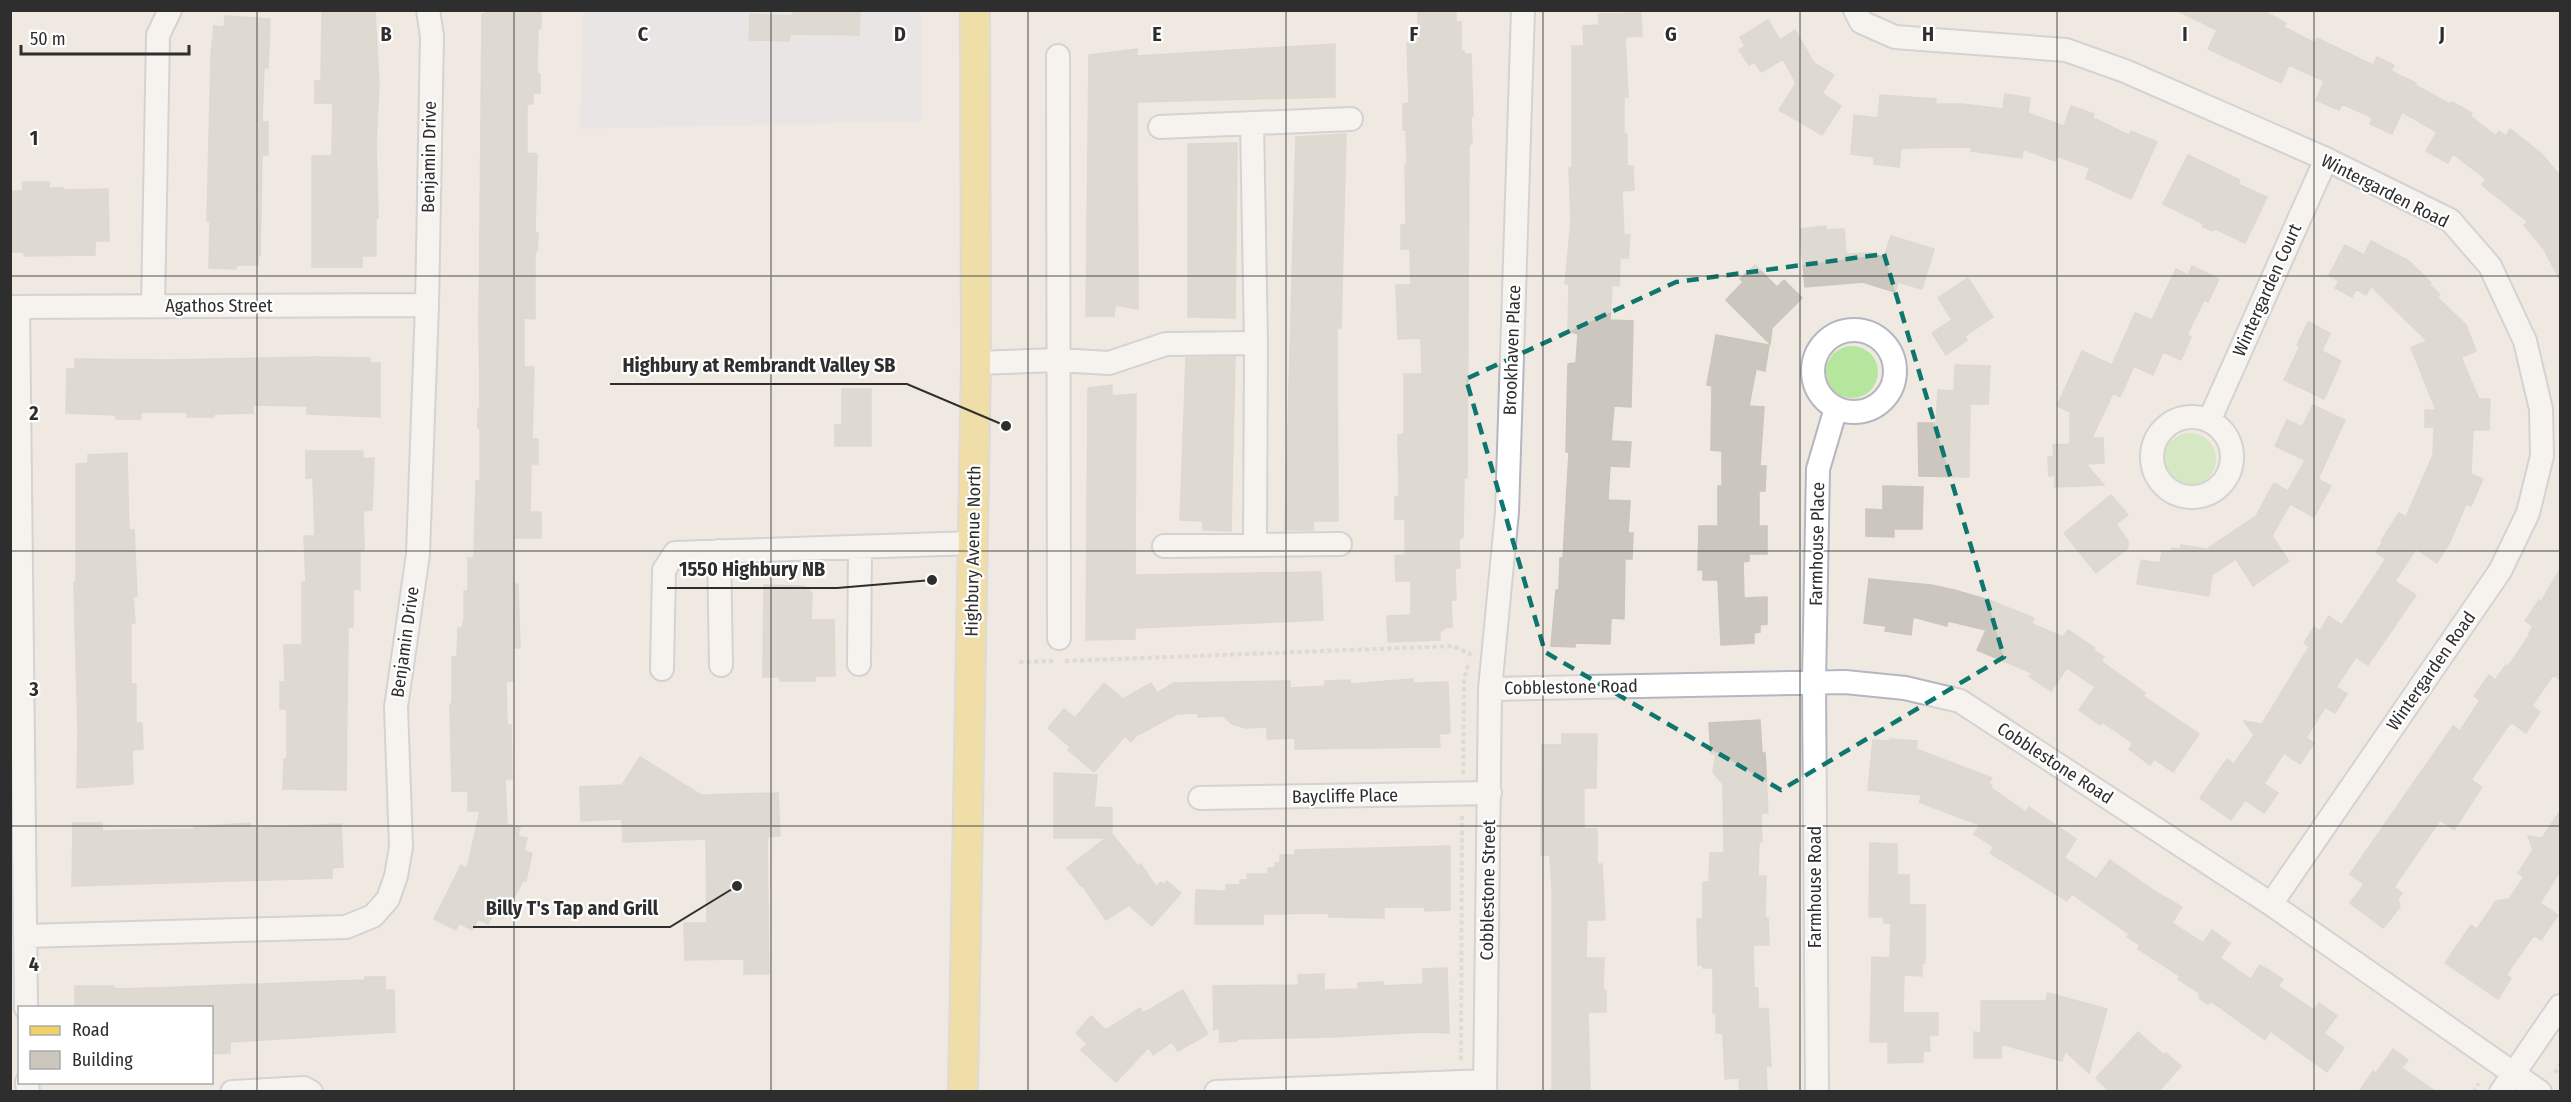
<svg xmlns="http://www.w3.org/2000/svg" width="2571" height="1102" font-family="'Fira Sans Condensed',sans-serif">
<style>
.industrial{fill:#e3e1e8}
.green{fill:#b6e59e}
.building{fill:#cbc7bf;stroke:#cbc5ba;stroke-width:1.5}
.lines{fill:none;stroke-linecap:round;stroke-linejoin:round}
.minor-casing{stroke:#b4b7c1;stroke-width:26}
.major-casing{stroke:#c9c9c9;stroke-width:32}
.path{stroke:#c9c9c9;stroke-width:4;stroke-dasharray:4.5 3;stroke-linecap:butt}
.minor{stroke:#fff;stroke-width:22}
.major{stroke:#f2d163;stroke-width:28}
.marked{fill:none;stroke:#0f766e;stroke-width:4.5;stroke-dasharray:12 8;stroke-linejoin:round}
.grid{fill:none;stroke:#2e2e2e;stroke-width:1.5;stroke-opacity:0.55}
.labels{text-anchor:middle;stroke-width:4.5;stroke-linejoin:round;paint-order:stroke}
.street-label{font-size:18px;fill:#2e2e2e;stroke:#fff}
.grid-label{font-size:20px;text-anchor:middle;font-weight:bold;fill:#2e2e2e;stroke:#fff;stroke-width:4.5;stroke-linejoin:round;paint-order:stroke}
.leader{fill:none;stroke:#2e2e2e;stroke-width:2}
.callout-dot{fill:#2e2e2e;stroke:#fff;stroke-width:2}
.callout-label{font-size:20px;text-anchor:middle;font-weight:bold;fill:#2e2e2e;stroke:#fff;stroke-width:4.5;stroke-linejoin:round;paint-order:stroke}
</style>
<rect width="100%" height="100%" fill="#efe9e1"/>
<path class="industrial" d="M583 11H921L922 121 580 129Z"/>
<path class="green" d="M1826 372a26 26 0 1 1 52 0a26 26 0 1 1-52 0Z
M2164 459a26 26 0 1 1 52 0a26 26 0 1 1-52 0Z"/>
<path class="building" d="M322 10H375L379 85 376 143 378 218 376 217V256H362V267H312V156H332L333 103H315V81H321Z
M486 10H541V28H538L537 74H540V93H533V104H527V153L537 154 535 233H538L537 251H535V319L524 318V367H534L532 439H538V464H531L530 512H541V538H514V584H518L520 648H513V681H506L507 725H511L512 779H505L507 824 520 827 518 836 527 838 524 851 532 853 526 881H523L503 918 494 913 488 924 478 919 472 930 459 923 456 930 434 919 461 865 467 869 480 811H468V791H452L450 704H452V657H457L458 628H462L464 619V591H468V558H474L476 481H480V428H478V409H480L479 323 482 14H486Z
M793 10H860L859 35 790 34 789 41 749 40 750 14 793 16Z
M2176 10H2262L2286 23 2284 27 2315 43 2317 38 2373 65 2377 57 2394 65 2391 71 2416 83 2415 85 2450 104 2452 102 2472 113 2470 116 2496 136 2499 131 2506 136 2510 129 2541 153 2560 176V280L2543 248 2524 225 2528 222 2482 185 2486 179 2453 154 2448 163 2426 151 2437 132 2402 112 2392 134 2370 124 2373 118 2342 104 2339 110 2316 100 2324 81 2289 65 2281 83 2208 49 2217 30Z
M1418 11H1456V22H1461V51H1464V54H1471L1473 116H1471L1472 144H1469L1467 478H1464L1463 537 1459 539 1460 568H1455L1456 600H1451L1452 627 1444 628V630L1440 631V640L1388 642 1387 616 1411 615V581H1396L1395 556 1405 555V519H1395V497L1399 496 1398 435 1404 434V374H1422L1421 338 1398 339 1396 285H1411L1410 249H1401V225H1406L1405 164H1407L1406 129 1403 130V104L1409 103 1407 43H1418Z
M1641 13 1642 36 1625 37 1628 97H1624V134H1627V166H1633L1634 190 1622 191 1624 235H1630L1628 258H1620L1619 286 1612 285 1610 320 1633 321 1631 407 1614 406 1611 441 1631 442 1629 467 1610 466 1608 500 1630 501 1628 533H1633L1632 559H1625L1624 619 1611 618 1610 644 1575 643V647L1551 646 1556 590H1559L1560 558H1563L1569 452H1566L1568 364 1576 363 1578 334 1568 331 1569 284H1565L1571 221 1569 168H1572V46H1584L1583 26 1599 25V14Z
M225 16 270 19 268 68 264 67 262 122H268V155H262L260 256H258V265H236V269L209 268 210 221H207L211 57 214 26 224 27Z
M1768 20 1780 40 1795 30 1814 63 1834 75 1822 93 1841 106 1822 135 1779 110 1796 83 1783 59 1761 72 1755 62 1749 65 1739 50 1745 46 1740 37Z
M1335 44V97L1137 102 1138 309 1115 305 1114 316H1086L1089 55 1137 49V56Z
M2005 94 2030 98 2028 113 2064 126 2071 106 2094 114 2093 118 2129 135 2131 131 2157 142 2131 199 2086 178 2090 168 2057 156 2055 161 2023 149 2022 158 1971 151 1972 147 1901 148 1899 167 1874 164V157L1851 154 1854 115 1878 118 1880 95 1936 99V104H1962L2003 109Z
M1346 134 1341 328H1337L1338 521H1313V530H1285L1296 137Z
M1237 143 1235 318 1188 317V144Z
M2188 155 2240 180 2238 184 2267 197 2245 243 2216 229 2213 231 2203 227 2202 223 2163 204Z
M23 182H49V188H63V190L108 189 109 241H95V255L24 256V252H10V191H23Z
M1826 226V230L1844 229 1846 254 1870 253 1884 257 1891 236 1934 249 1922 289 1898 282 1895 292 1863 282 1805 287 1800 229Z
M2371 241 2409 261 2431 283 2430 285 2440 295 2437 297 2466 325 2476 351 2461 357 2479 399H2490L2489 430H2473L2471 474 2483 479 2471 506 2466 504 2450 542 2437 563 2416 549 2395 581 2416 595 2368 665 2356 657 2336 687 2347 694 2335 713 2325 707 2306 738 2314 743 2300 764 2284 753 2264 784 2278 793 2264 813 2245 800 2231 820 2200 798 2227 759 2234 764 2254 735 2244 721 2262 724 2309 647 2304 643 2314 627 2320 631 2329 616 2342 625 2386 559 2376 552 2383 542 2381 541 2399 513 2406 517 2433 455 2434 427H2425V410H2436L2411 348 2427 341 2371 286 2366 295 2356 289 2352 297 2335 288 2339 281 2329 275 2345 245 2364 255Z
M1755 265 1777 287 1784 280 1802 298 1772 328 1770 344 1726 300 1743 282 1740 279Z
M2192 266 2219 279 2208 302 2204 300 2187 335 2191 337 2181 360 2163 352 2153 375 2134 366 2120 397 2113 393 2092 438H2103L2104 463 2086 464 2104 485 2055 487V475L2049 476 2048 457H2054L2053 445 2070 444V412L2057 406 2082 351 2112 365 2135 313 2152 320 2176 269 2188 275Z
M1968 278 1993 317 1965 336 1967 340 1946 355 1932 333 1952 320 1938 298Z
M2308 322 2330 333 2322 351 2341 361 2324 399 2284 380 2300 346 2297 345Z
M1716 335 1769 345 1765 371 1756 369 1749 406 1764 407 1760 466H1766L1765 491H1759V526H1767V554H1749V561L1743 562 1744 598 1767 597V624L1760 625V632L1754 633V643L1721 645 1718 580H1703V570H1698L1699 526H1718V486H1722V451L1711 450 1712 386 1707 385Z
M315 357 370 358V363H380V417L307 414V406L253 405V413L214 414V417H187V412H141V419H116V415L66 413 67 369H75V359L167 360Z
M1235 357 1231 531 1203 530V521L1180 520 1186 358Z
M1955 365 1990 366 1988 404H1970L1969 477 1919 476 1918 423H1936L1938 390 1954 391Z
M1112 385V396L1136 394 1135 575 1321 572 1323 620 1135 628V639L1086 640 1088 388Z
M842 389H871V446H835V425H842Z
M2313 405 2345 420 2318 479 2331 486 2314 517 2290 504 2272 536 2289 561 2253 586 2236 559 2212 575 2209 596 2137 584 2141 560 2160 563 2162 551 2171 552 2172 548 2180 549 2181 545 2207 549 2256 516 2274 483 2288 491 2305 460 2275 446 2287 420 2302 427Z
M306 451H363V459L374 458 372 510 363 511 364 550H360V590L353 589V627H348L346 790 283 789 284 759H287V709H280V682H285L284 645H302V582H306L304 536H315L313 478H306Z
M127 453 129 530H134L137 596 133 597 135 623H131V684H136V723H142L143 749 132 750 133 784 77 788 78 734 74 583 76 582V464L88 463V455Z
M1883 486 1923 487 1922 529H1894V537L1866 536V509L1883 510Z
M2111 495 2128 515 2116 524 2128 541V548L2096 573 2064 533Z
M2560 569V680L2553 675 2532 706 2540 712 2526 733 2511 722 2471 780 2482 787 2454 830 2440 820 2394 887 2402 893 2398 900 2400 907 2383 928 2350 903 2364 884 2350 874 2453 726 2460 731 2480 700 2474 696 2489 675 2495 680 2506 665 2508 667 2530 634 2529 633 2533 626 2525 621 2539 600 2541 602Z
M1869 579 1931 585 1954 590 1989 600 2034 618 2032 624 2063 637 2068 630 2095 648 2093 650 2104 657 2101 661 2145 693 2143 696 2199 734 2173 772 2154 759 2150 765 2129 749 2133 743 2102 722 2100 725 2079 710 2095 687 2067 668 2051 691 2029 676 2032 673 1977 650 1986 630 1948 621 1947 626 1913 617 1911 635 1885 631 1886 626 1864 623Z
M764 585 804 586 812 593 811 620H834L835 676H815V681H780V677H763Z
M1413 679V683L1448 682 1450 733 1439 734 1440 747 1295 749V738L1267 739V727L1246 728 1232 724 1223 716 1198 717V713L1177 714 1136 736 1131 742 1125 736 1094 772 1068 750 1070 747 1048 728 1064 709 1075 718 1104 683 1123 699 1151 683 1157 693 1174 683 1290 681V688L1325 686V681L1350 680V684Z
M1760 720 1762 753H1765L1768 813H1761L1762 842H1759L1758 876H1766L1765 918H1768L1769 945H1753L1754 988H1758V1008L1768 1009 1771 1066H1766L1767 1092H1740L1739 1078 1725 1079 1723 1033H1716V1013H1713V968H1703V965H1698L1697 919H1703V882H1709L1710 853H1724L1723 784 1713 772 1716 753 1711 754 1709 723Z
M1562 734H1597L1596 788H1584V829H1597V864H1602L1605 920H1587L1586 958H1604L1603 990H1606V1012H1588L1590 1092H1552V889L1550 855H1541L1542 745H1562Z
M1890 739 1917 741 1916 749 1992 778 1989 783 1992 785 1991 788 2026 812 2029 807 2076 839 2064 858 2096 879 2110 860 2156 892 2182 907 2172 923 2203 943 2212 930 2230 943 2220 958 2251 979 2260 965 2283 979 2278 986 2314 1010 2319 1003 2337 1016 2324 1033 2344 1048 2327 1072 2270 1031 2265 1040 2212 1002 2208 1004 2200 999 2199 993 2178 979 2180 976 2138 949 2140 945 2127 937 2129 934 2072 894 2067 901 1990 853 1994 847 1974 834 1980 825 1919 802 1922 795 1868 790 1873 740 1890 741Z
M640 757 701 795 778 793 780 836 767 837 769 974H744V959L685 960 684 923H707L706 839 623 842 622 819 581 821 580 787 622 785Z
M1054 773 1097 775 1094 807 1112 808V834L1138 866 1141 864 1156 887 1161 882 1164 885 1167 881 1181 893 1152 926 1129 905 1106 920 1082 885 1081 886 1067 868 1106 838H1054Z
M2560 811V871L2540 903 2558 915 2541 940 2534 935 2506 975 2511 978 2498 999 2445 963 2471 925 2477 929 2496 901 2509 899 2524 877 2518 873 2533 850 2528 836 2542 838Z
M73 823H102V831L195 829 194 827 250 823 251 828 341 824 343 867 332 868V878L72 886Z
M1870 843 1897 844V875H1909V905H1925V963H1922V976L1904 975 1903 1013H1938V1035H1929L1930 1051H1923V1062L1888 1063V1042H1870L1872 957 1890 958 1891 923H1884V917H1869Z
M1450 846V910L1425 911V907H1384V918L1329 917V913L1263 914V924H1195L1196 890 1226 891V885H1240V880H1248L1247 874H1268V868H1275V863H1280V855H1295V850Z
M1447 968 1449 1033 1425 1032 1332 1037 1237 1039V1041L1220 1042 1219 1027 1214 1030 1213 986 1299 985 1298 975 1324 974V990L1358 989V983L1383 982 1384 986 1423 984V969Z
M365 977H385V990H394L395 1032 230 1042V1053L212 1054V1008H75V986H114V989L153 988 365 980Z
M1183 990 1208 1034 1178 1051 1172 1042 1153 1055 1149 1047 1116 1082 1081 1050 1087 1044 1076 1033 1091 1016 1106 1030 1140 1008 1143 1013Z
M2048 993 2107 1009 2089 1073 2065 1051 2062 1061 2001 1044V1058H1974V1032L1981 1033V1001H2046Z
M2138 1032 2164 1055 2166 1053 2181 1066 2158 1092H2110L2096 1078Z
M2393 1049 2408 1060 2402 1068 2436 1092H2359L2373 1071 2376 1073Z"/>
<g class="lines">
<g class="minor-casing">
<path id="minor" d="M1855 10 1861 22 1895 37 2066 50 2125 71 2326 159 2450 220 2490 266 2525 341 2541 409 2542 456 2528 513 2500 571 2271 904
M1058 56 1059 638
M1252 123 1256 343 1255 545
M1160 127 1351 119
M153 306 158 35 170 10
M10 307 427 305
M18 307 26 1008
M1813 371a41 41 0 1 1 82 0a41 41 0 1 1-82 0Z
M976 363 1058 360 1109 363 1166 344 1256 343
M2152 457a40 40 0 1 1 80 0a40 40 0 1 1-80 0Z
M2209 421 2326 159
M1164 546 1340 544
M719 551 721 665
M859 664 860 547
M662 669 664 570 675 553 973 543
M1490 689 1845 682 1905 688 1960 701 2271 904 2540 1092
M1200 798 1490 793
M25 936 346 927 373 916 388 899 396 876 401 847 396 707 418 554 427 305 432 36 428 10
M27 1082 28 1092
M232 1092 304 1088 311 1092
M1216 1092 1485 1081
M1485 1092 1490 689 1507 512 1523 10
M1817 1092 1814 682 1818 469 1836 408
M2501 1092 2560 1006"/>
</g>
<g class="major-casing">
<path id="major" d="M963 1092 976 363 975 10"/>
</g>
<path class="path" d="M1065 661 1453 646 1472 655
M1019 662 1054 661
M1463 774 1464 679 1468 665
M1461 1060 1462 816
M2555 1073 2560 1064
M2473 1092 2479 1083"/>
<use href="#minor" class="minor"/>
<use href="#major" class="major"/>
</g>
<path d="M0 0H2571V1102H0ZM1884 254 2004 657 1781 790 1545 652 1466 379 1676 282Z" fill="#efe9e1" fill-opacity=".55" fill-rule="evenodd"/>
<path class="marked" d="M1884 254 2004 657 1781 790 1545 652 1466 379 1676 282Z"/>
<path class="grid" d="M257 10V1092M514 10V1092M771 10V1092M1028 10V1092M1286 10V1092M1543 10V1092M1800 10V1092M2057 10V1092M2314 10V1092M10 276H2560M10 551H2560M10 826H2560"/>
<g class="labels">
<g class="street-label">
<text transform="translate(429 157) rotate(-89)" y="6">Benjamin Drive</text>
<text transform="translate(2385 191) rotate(27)" y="6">Wintergarden Road</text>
<text transform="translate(2267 290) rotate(-66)" y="6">Wintergarden Court</text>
<text x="219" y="312">Agathos Street</text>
<text transform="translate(1512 350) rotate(-88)" y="6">Brookhaven Place</text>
<text transform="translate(1817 544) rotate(-89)" y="6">Farmhouse Place</text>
<text transform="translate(973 551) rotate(-89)" y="6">Highbury Avenue North</text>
<text transform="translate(405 642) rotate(-82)" y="6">Benjamin Drive</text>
<text transform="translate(2431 671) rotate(-55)" y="6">Wintergarden Road</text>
<text transform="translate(1571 687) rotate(-1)" y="6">Cobblestone Road</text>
<text transform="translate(2055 763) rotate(33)" y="6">Cobblestone Road</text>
<text transform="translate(1345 796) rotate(-1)" y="6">Baycliffe Place</text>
<text transform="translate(1815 887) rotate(-90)" y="6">Farmhouse Road</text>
<text transform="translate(1488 890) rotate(-89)" y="6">Cobblestone Street</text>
</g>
</g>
<g class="grid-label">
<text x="386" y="41">B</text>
<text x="643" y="41">C</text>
<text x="900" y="41">D</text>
<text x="1157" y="41">E</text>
<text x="1414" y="41">F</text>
<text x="1671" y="41">G</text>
<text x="1928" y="41">H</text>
<text x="2185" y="41">I</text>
<text x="2442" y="41">J</text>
<text x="34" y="145">1</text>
<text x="34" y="420">2</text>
<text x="34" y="696">3</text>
<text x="34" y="971">4</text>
</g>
<path class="leader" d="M1006 426L907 384H610M932 580L837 588H667M737 886L670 927H473"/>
<g class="callout-dot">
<circle cx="1006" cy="426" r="6"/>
<circle cx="932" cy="580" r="6"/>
<circle cx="737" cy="886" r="6"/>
</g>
<g class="callout-label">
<text x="759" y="372">Highbury at Rembrandt Valley SB</text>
<text x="752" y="576">1550 Highbury NB</text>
<text x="572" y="915">Billy T's Tap and Grill</text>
</g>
<rect width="2571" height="1102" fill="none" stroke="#2e2e2e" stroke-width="24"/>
<rect x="18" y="1006" width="195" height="78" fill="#ffffff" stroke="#ababab" stroke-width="1.5"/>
<rect x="30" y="1026" width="30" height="9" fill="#f2d163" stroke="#ababab" stroke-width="1.5"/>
<text x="72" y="1036" font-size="18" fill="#2e2e2e">Road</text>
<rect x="30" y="1051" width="30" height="18" fill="#cbc7bf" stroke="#ababab" stroke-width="1.5"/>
<text x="72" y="1066" font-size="18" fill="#2e2e2e">Building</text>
<path d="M21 45v9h168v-9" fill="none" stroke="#2e2e2e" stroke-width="3"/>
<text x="30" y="45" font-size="18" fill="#2e2e2e" stroke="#ffffff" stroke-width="4.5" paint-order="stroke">50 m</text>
</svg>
